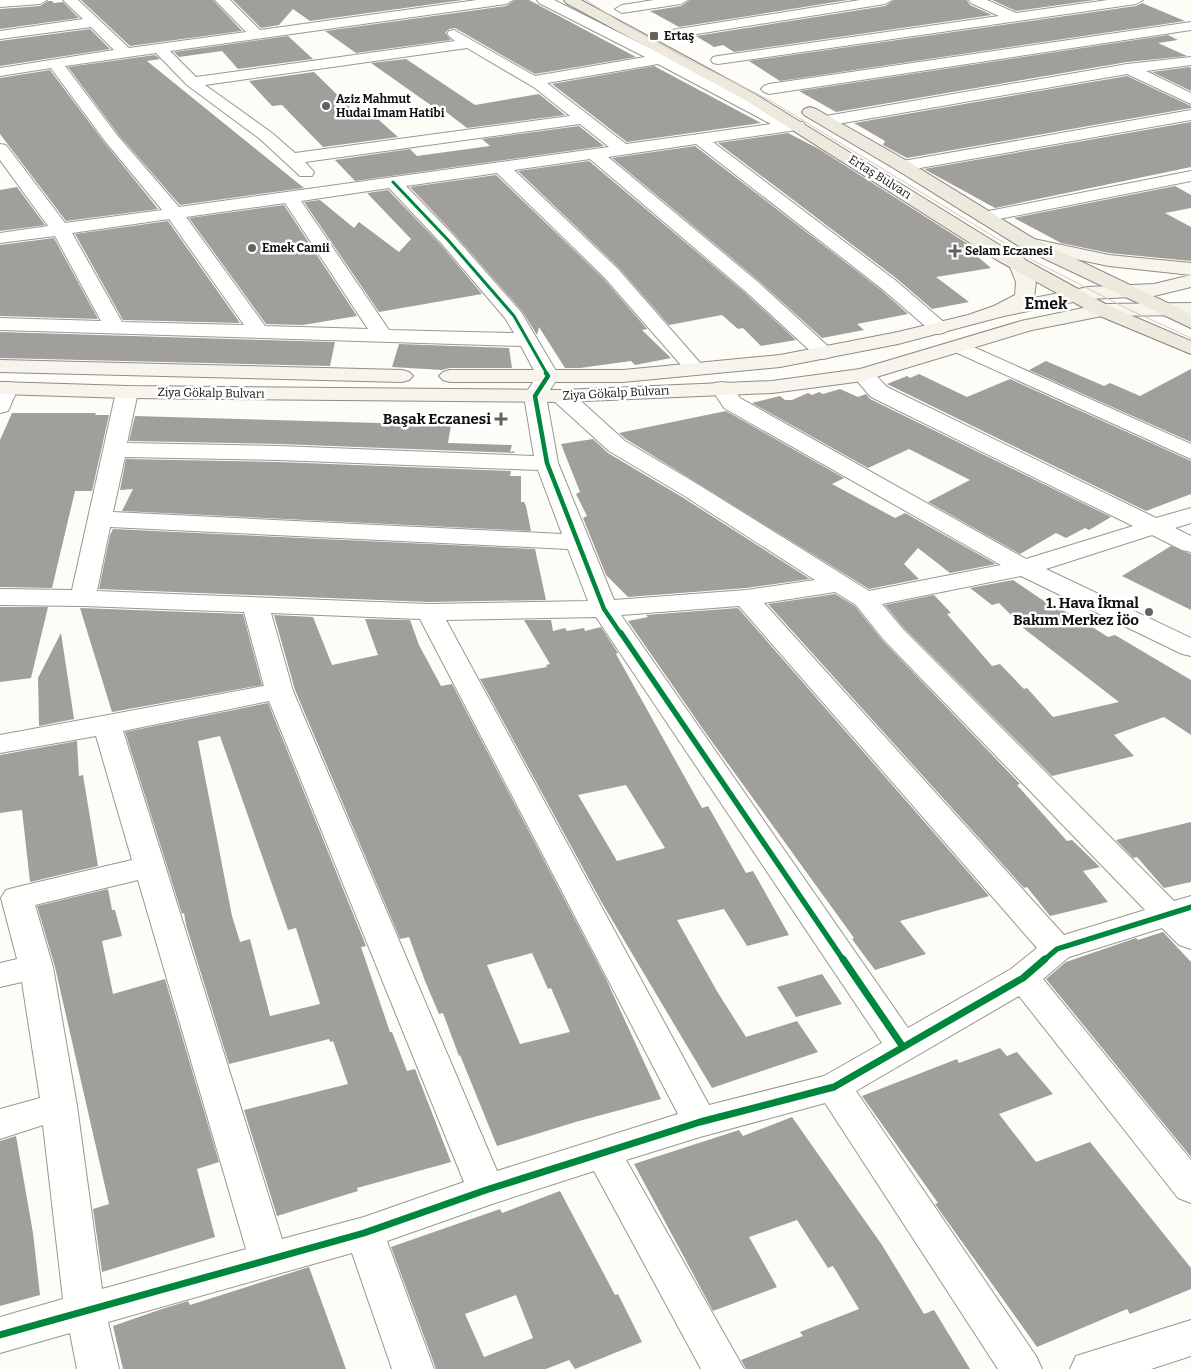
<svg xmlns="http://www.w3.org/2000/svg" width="1191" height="1369" font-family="Bitter,serif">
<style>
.building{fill:#a19f9c;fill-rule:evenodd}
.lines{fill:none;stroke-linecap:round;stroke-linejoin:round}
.street-casing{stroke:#979795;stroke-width:2}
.secondary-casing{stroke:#8e8d8b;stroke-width:2}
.primary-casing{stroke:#858482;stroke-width:2}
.street{fill:#fffffe;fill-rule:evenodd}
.secondary{fill:#f6f4eb;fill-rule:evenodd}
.primary{fill:#ede9dc;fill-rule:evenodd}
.tram{stroke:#d9c6c7;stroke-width:1}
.cycleway-far3-casing{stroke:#fff;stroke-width:5}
.cycleway-far2-casing{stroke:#fff;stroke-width:7}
.cycleway-far1-casing{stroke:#fff;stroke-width:9}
.cycleway-casing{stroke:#fff;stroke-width:10}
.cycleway-far3{stroke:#00873e;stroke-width:3}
.cycleway-far2{stroke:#00873e;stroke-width:4.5}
.cycleway-far1{stroke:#00873e;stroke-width:5.5}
.cycleway{stroke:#00873e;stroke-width:7}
.poi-dot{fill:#646362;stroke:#fff;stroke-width:2}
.labels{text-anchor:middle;stroke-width:5;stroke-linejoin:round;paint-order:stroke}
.far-poi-label{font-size:12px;font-weight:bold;fill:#111;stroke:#fff;text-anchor:start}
.far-street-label{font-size:12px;fill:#111;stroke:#fff}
.poi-label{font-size:15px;font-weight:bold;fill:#111;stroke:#fff;text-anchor:end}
.far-district-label{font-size:16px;font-weight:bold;fill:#111;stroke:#fff}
</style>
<rect width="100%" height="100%" fill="#fdfcf7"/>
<path class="building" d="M81 0H213L242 31 130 46Z
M233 0H463L310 21 293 9 279 25 261 28Z
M515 0H529L636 57 535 74 455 28 449 29 445 33 451 40 356 53 325 31 506 6Z
M690 0H848L679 27 650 11 681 6Z
M894 0H967L970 5 992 15 734 52 723 45 714 47 696 36 885 6Z
M992 0H1095L1016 11Z
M48 1H52L54 3 63 2 79 18 0 29V9L40 6Z
M1142 3 1185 21 780 81 749 61 1136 6Z
M90 29 110 49 0 66V41Z
M1168 35 1178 40 1158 43 1187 56 1127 62 836 112 799 91Z
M288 36 313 59 238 69 222 51 179 57 174 52Z
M155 55 160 59 147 61 304 188 180 205 118 134 68 67Z
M406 59 475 105 539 94 565 115 467 128 437 105 432 106 371 63Z
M654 66 761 123 627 142 552 84Z
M1189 67 1191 68V91L1152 72Z
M50 70 104 142 158 209 66 221 0 134V78Z
M314 72 358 115 371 113 398 137 323 147 282 105 272 106 249 81Z
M1127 76 1191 106V108L907 158 883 145 885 141 854 123Z
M1191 122V167L995 208 924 169Z
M579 126 604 146 355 181 335 160 410 149 417 156 490 146 482 139Z
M788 133 819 149 968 244H963L991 268 936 277 969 302 932 309 896 278 718 143Z
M695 146 880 289 908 314 857 324 864 330 822 338 759 281 612 158Z
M589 161 743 291 796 340 761 346 743 328 738 329 722 315 669 325 619 268 518 171Z
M496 175 603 278 647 329 642 330 671 358 635 365 631 361 580 368H565L539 327 537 335 522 311 455 235 410 187Z
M1175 186 1191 195V208L1165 213 1191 227V261L1109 253 1061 243 1014 218Z
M17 187 45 225 0 231V190Z
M388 190 441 245 482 294 379 312 304 202 320 200 354 228 359 222 399 252 411 239 367 193Z
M284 205 357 316 303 325 266 324 189 218Z
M168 221 240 323 123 320 75 234Z
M54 238 98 319 0 316V245Z
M0 332 299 341 335 342 330 366 0 358Z
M399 344 509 348 512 368H450L442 370 392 367Z
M1046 361 1104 386 1110 383 1140 396 1191 369V442L1029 370Z
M919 374 967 397 1010 379 1191 461V494L1146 511 887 384 907 376 910 378Z
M840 389 858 397 866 394 870 399 1111 517 1089 530 1085 528 1066 538 1056 533 1020 554 928 502 970 480 909 449 868 468 752 403 780 396 785 400H792L808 393 812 395 819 392 823 394Z
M726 411 844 478 832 484 895 518 905 513 996 564 950 573 918 548 904 564 919 579 869 589 626 439 619 433Z
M12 413H96L95 415H109L92 491H75L52 588 0 587V440Z
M135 416 451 425 448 443 512 445 510 452 515 451 514 453 279 444 129 441Z
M593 439 608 453 682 497 810 579 746 588 628 597 606 575 583 518 587 516 576 494 580 492 561 444Z
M126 459 279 462 511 471 510 476H521V502H524L526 506 531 531 122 511 133 489 120 490Z
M113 529 535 549 546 600 429 602 99 589 110 535Z
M1171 546 1191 554V610L1122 576Z
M1013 580 1041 599 1078 618 1108 637 1115 635 1191 680V735L1164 717 1114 735 1134 756 1052 776 903 627 885 605 934 595 951 613 947 614 992 666 1000 664 1024 689 1027 688 1053 717 1119 702 1027 631 999 603 992 605 970 588Z
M835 594 855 606 883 641 1020 784 1017 785 1067 841 1072 840 1100 867 1083 871 1108 902 1050 916 1027 887 1024 888 768 604Z
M0 607H48L31 678 0 682Z
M80 608 243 614 262 685 112 712Z
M738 608 989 896 900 921 926 954 875 970 852 939 854 938 705 732 628 621 648 617 646 615Z
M274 615 313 617 332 665 378 655 365 619 410 620 419 645 441 686 452 684 606 979 661 1099 579 1121 497 1146 460 1055 459 1056 443 1013 439 1014 425 981 409 937 400 939 295 690ZM532 953 548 989 551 988 570 1032 520 1044 487 965Z
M524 620H551L553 631 565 628 567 631 584 628 585 631 601 627 618 653 616 654 702 808 708 806 746 873 753 871 789 935 747 946 724 909 677 920 718 993 746 1037 797 1021 818 1052 712 1088 602 903 480 679 547 667 546 665 550 664ZM626 785 665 848 617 861 578 795Z
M61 633 74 719 39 726 38 678Z
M268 703 366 946 361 947 390 1032H392L407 1071 415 1069 451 1162 357 1188 358 1191 277 1216 244 1110 348 1084 333 1041 330 1042 329 1039 229 1064 186 925 184 913 182 914 125 732ZM220 736 288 930 296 928 320 1004 270 1016 250 939 240 942 232 916 198 741Z
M77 741 79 776 83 775 98 866 30 882 22 810 0 813V755Z
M1191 822V882L1164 888 1137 857 1133 858 1116 840Z
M108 889 112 910H115L122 936 102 941 113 994 165 979 219 1162 197 1169 215 1237 102 1272 93 1209 109 1204 55 967 37 906Z
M1163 932 1191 962V1157L1046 979 1066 962 1136 938 1138 940Z
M822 974 842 1004 796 1017 777 987Z
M1000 1048 1007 1056 1017 1052 1053 1094 999 1114 1036 1162 1090 1142 1191 1268V1289L1130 1314 1127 1309 1037 1347 935 1204 938 1203 862 1096 957 1059 959 1063Z
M792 1117 882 1245 924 1314 934 1310 970 1369H746L741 1360 803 1336 800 1332 859 1309 833 1266 828 1268 797 1220 749 1237 777 1287 713 1311 634 1164 739 1130 743 1136Z
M16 1136 33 1233 40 1295 0 1306V1141Z
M560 1191 615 1295 618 1294 642 1342 575 1369 569 1360 546 1369H436L391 1247 500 1209 502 1213ZM516 1295 533 1338 484 1357 465 1314Z
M309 1267 346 1369H123L113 1326 162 1309 188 1301 190 1305Z"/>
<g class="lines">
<g class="street-casing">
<path id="street" d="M0 0H47L40 4 0 7Z
M63 0H78L129 48 246 32 215 0H230L260 30 477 0H513L506 4 170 51 196 77 455 41 447 34 449 31 454 30 535 76 645 57 539 3 537 0H554L662 54 671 55 672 60 790 121 803 122 805 125 803 128 797 130 713 142 895 280 946 324 949 328 946 332 939 334 932 332 881 288 696 144 608 157 758 282 831 349 834 353 831 357 824 359 817 357 744 290 590 159 514 170 618 269 702 365 706 369 702 373 695 375 688 373 604 277 497 173 406 186 454 236 521 312 559 376 546 396 558 463 614 600 746 590 815 580 683 495 609 451 554 401 551 396 554 391 562 390 570 391 625 441 699 485 869 591 1001 565 724 408 711 388 714 383 722 382 730 383 740 398 1026 559 1133 526 871 397 852 375 856 371C871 367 877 377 887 387L1156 518 1191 508V523L1175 528 1191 536V552L1182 550 1152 535 1046 569 1191 638V656L1182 654 1021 576 882 604 902 628 1174 901 1191 896V949L1179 945 1162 928 1069 957 1043 979 1191 1160V1203L1178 1198 1019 996 856 1091 1036 1356 1042 1369H998L825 1103 700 1137 626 1160 744 1369H701L594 1171 492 1204 387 1241 434 1369H392L352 1253 108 1322 119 1369H77L70 1333 0 1353V1317L63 1299 43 1125 0 1139V1109L40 1098 22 982 0 987V963L17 959 1 898 6 890 17 887 132 860 96 736 0 753V735L264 686 244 612 83 606 0 605V589L72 590 116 392 119 387 127 386 135 387 138 392 127 443 279 446 534 456 524 396 537 376 521 346 0 330V318L101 321 55 236 0 243V233L48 226 0 160V144L6 145 65 223 162 210 105 141 51 68 0 76V68L114 50 91 27 0 39V31L83 19ZM467 48 535 88 570 116 295 153 272 133 205 85ZM156 53 187 85 260 139 300 176H312L314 172 305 162 580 124 609 147 179 207 117 135 65 66ZM658 64 771 124 626 144 547 83ZM389 188 442 244 505 318 514 333 389 330 301 201ZM285 203 368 329 265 326 186 217ZM169 219 244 325 122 322 72 233ZM125 457 279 460 538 470 562 534 113 512ZM110 527 568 549 588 601 429 604 97 591ZM835 592 856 605 884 640 1145 910 1064 935 764 603ZM739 606 1037 948 1011 969 908 1028 621 615ZM271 613 420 619 678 1114 497 1171 293 691ZM596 617 882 1043 824 1076 709 1105 446 620ZM269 701 464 1182 364 1217 282 1239 123 731ZM138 880 246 1249 102 1289 77 1106 53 967 35 905Z
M654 0H688L681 4 622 13 615 9 622 5Z
M860 0H892L885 4 672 38 667 37 665 34 667 31 672 30Z
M969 0H987L1016 13 1108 0H1143L1136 4 718 64 713 63 711 60 713 57 718 56 999 16 971 3Z
M1191 22V30L769 94 764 92 761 89 764 86 769 84Z
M1191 57V65L1146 71 1191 93V104L1127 74 826 126 820 124 818 121 820 118 826 116 1127 64Z
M1191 110V120L903 171 897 170 895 166 897 162 903 161Z
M1191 171V181L984 222 978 221 975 217 978 213 984 212Z
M960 341 1191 444V459L953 351 950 347 953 343Z
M7 382 15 383 18 388 8 411 0 413V383Z
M1191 1320V1356L1151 1369H1070L1076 1356Z"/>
</g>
<g class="secondary-casing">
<path id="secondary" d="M1029 238 1109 255 1191 263V275L1109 266 1022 248 1020 244 1022 240Z
M1017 256 1024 258 1036 282 1034 298 1088 287 1154 284 1191 275V287L1154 296 1088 299 1004 316 898 344 780 367 623 382H450L443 380 439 376 443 372 450 370H623L780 355 898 332 968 315 994 306 1015 295 1016 282 1008 262 1010 258Z
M1191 303V315L1102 316 1032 330 863 381 772 393 562 402 127 398 0 394V382L127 386 562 390 772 381 860 369 1021 321 1102 304Z
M0 360 402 370 409 372 413 376 409 380 402 382 0 372Z"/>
</g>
<g class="primary-casing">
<path id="primary" d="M564 0H581L755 94 1011 252 1109 306 1191 341V354L1095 314 997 260 745 100 566 3Z
M810 107 816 109 909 162 1036 240 1191 314V328L1022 248 897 170 804 115 802 112 804 109Z"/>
</g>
<use href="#street" class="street"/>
<use href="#secondary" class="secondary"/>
<use href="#primary" class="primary"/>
<path class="tram" d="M586 0 617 20 680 55 771 101 1034 261 1130 310 1191 338"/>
<g class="cycleway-far3-casing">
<path id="cycleway-far3" d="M393 182 448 240 514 316 547 374"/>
</g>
<g class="cycleway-far2-casing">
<path id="cycleway-far2" d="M546 373 548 376 535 396 547 463 604 609 621 634"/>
</g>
<g class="cycleway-far1-casing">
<path id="cycleway-far1" d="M621 633 844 961
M1043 961 1057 949 1191 907"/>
</g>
<g class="cycleway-casing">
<path id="cycleway" d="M843 959 903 1047
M0 1335 364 1233 486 1190 700 1122 834 1087 1023 978 1045 959"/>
</g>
<use href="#cycleway-far3" class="cycleway-far3"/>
<use href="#cycleway-far2" class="cycleway-far2"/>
<use href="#cycleway-far1" class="cycleway-far1"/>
<use href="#cycleway" class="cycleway"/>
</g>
<g class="poi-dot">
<rect x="649" y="31" width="10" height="10" rx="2.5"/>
<circle cx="326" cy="106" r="5"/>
<circle cx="252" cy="248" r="5"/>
<path d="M952.5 243.5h5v5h5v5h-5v5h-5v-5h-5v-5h5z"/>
<path d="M498.5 411.5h5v5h5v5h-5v5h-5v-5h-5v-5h5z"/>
<circle cx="1149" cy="612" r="5"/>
</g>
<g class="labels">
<g class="far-poi-label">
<text x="664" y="40">Ertaş</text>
<text x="336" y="103">Aziz Mahmut<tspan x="336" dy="14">Hudai Imam Hatibi</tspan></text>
<text x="262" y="252">Emek Camii</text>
<text x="965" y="255">Selam Eczanesi</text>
</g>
<g class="far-street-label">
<text transform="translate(880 177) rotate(32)" y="4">Ertaş Bulvarı</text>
<text transform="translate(211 393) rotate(1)" y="4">Ziya Gökalp Bulvarı</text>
<text transform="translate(616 393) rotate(-3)" y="4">Ziya Gökalp Bulvarı</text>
</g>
<g class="poi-label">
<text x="491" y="424">Başak Eczanesi</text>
<text x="1139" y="608">1. Hava İkmal<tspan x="1139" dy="17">Bakım Merkez İöo</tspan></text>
</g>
<g class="far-district-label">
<text x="1046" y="309">Emek</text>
</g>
</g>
</svg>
